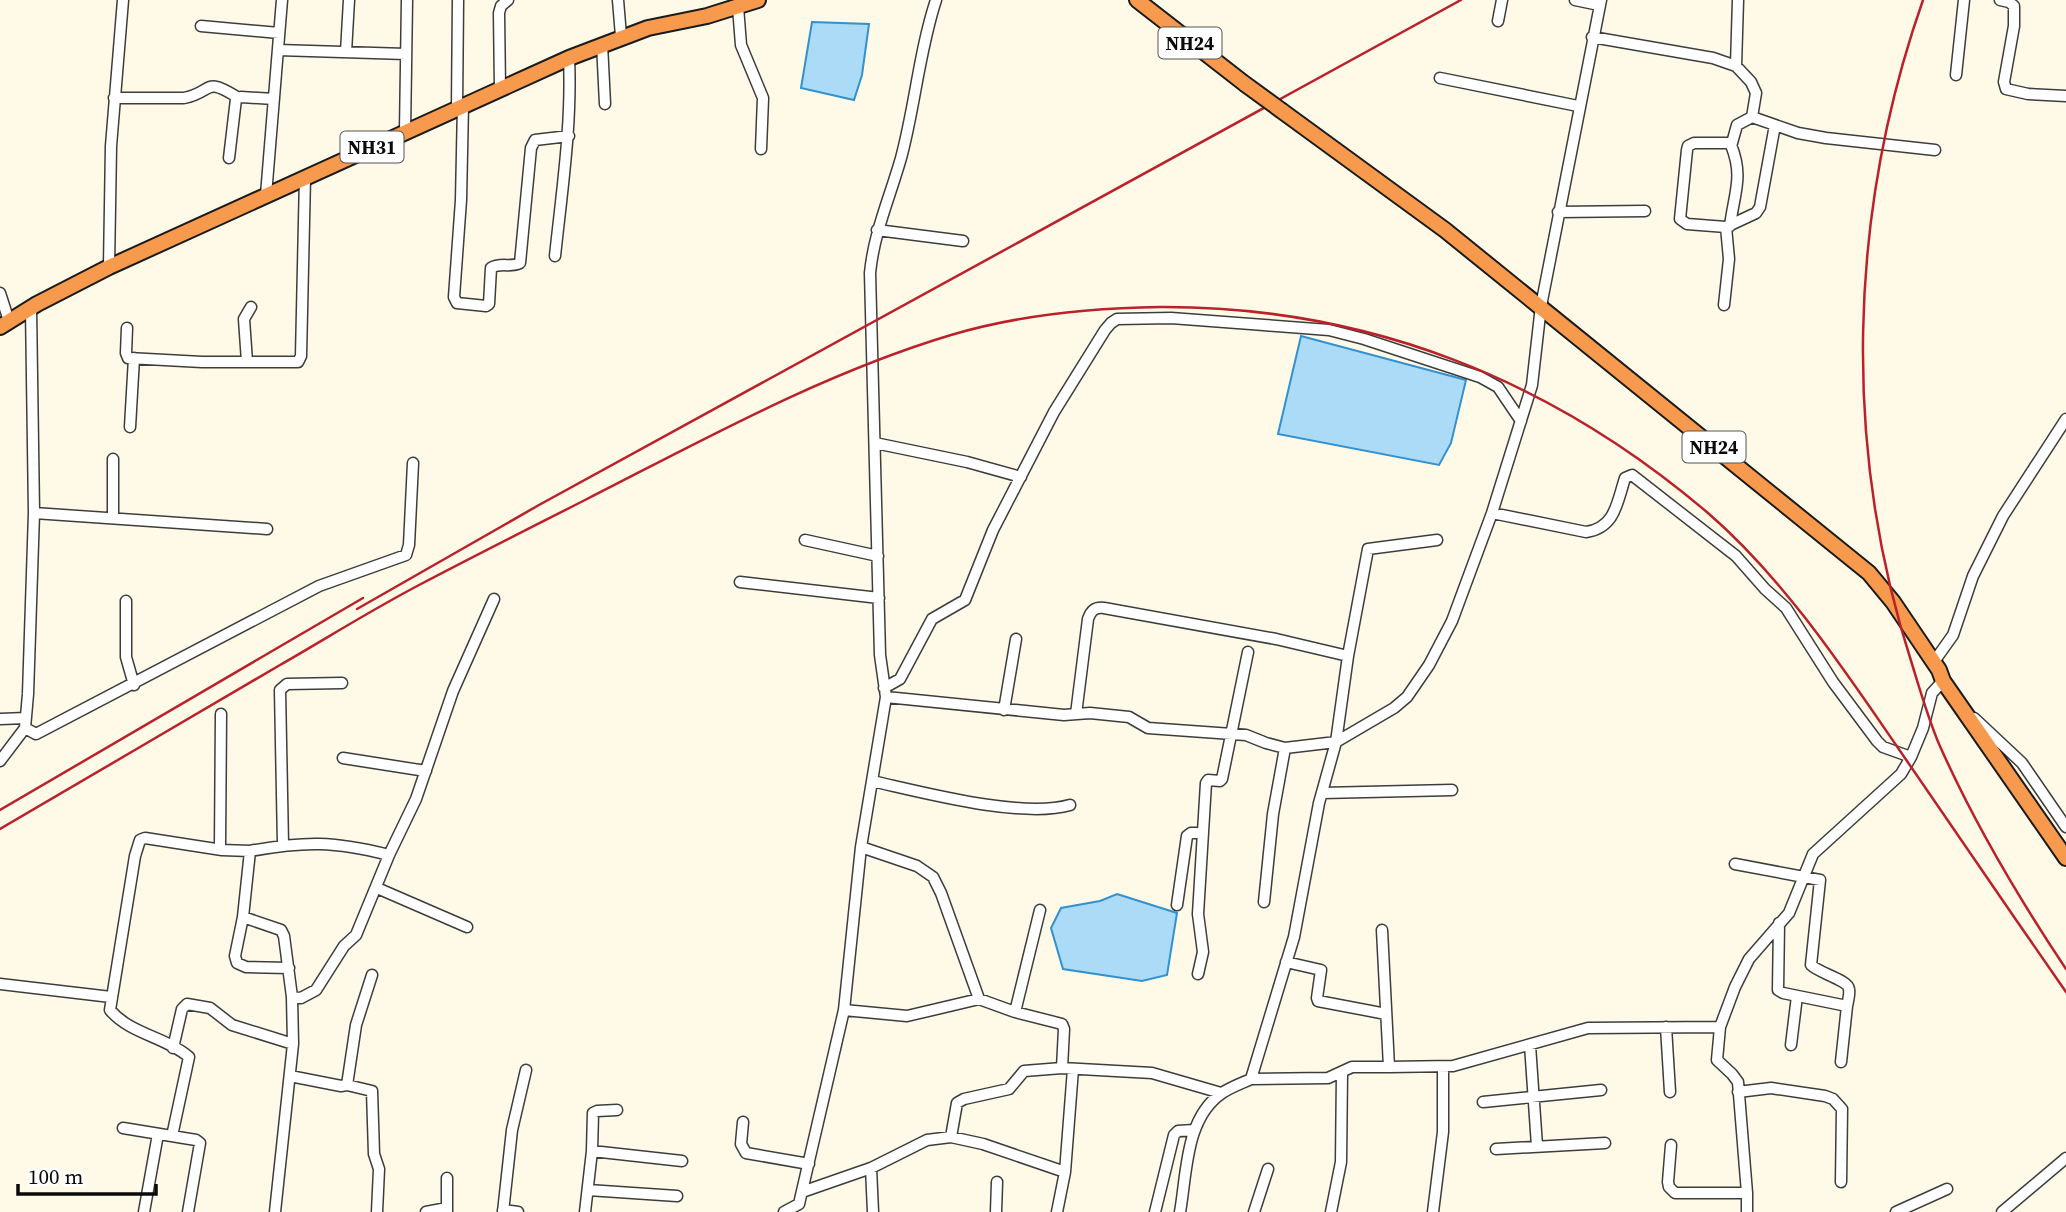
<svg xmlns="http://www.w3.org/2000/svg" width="2066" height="1212" font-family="'Source Serif 4',serif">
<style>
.water{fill:#acdbf7;stroke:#3291cf;stroke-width:2}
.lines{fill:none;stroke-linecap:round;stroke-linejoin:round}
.minor-casing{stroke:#3d3d3d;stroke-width:13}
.highway-casing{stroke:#1b1b1b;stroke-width:18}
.minor{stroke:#fff;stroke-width:10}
.highway{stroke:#f79a4d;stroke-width:14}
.rail{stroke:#bb212a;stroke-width:2.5}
.highway-bridge-casing{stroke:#1b1b1b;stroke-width:18;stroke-linecap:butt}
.highway-bridge{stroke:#f79a4d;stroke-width:14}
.labels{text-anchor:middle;stroke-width:7;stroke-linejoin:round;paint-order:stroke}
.shield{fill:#fff;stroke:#545454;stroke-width:2}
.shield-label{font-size:19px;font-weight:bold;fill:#0a0a0a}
</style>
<rect width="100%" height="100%" fill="#fffae7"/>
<path class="water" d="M812 22 869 24 862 75 854 100 801 88Z
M1301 336 1466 380 1451 443 1439 465 1278 434Z
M1117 894 1177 913 1167 975 1142 981 1063 969 1051 928 1061 908 1100 901Z"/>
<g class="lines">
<g class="minor-casing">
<path id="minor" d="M618 0 621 36
M1575 0 1599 5
M2000 0 2009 2 2014 6V26L2004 82 2006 89 2028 94 2066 96
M738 7 741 45 763 98 761 149
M1498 21 1502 0
M201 26 279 33
M1592 37 1713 58 1736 66 1751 82 1756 93 1752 117 1737 125 1732 143H1694L1688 146 1687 150 1680 219 1687 224 1726 227 1729 259 1724 305
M602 44 605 104
M278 50 406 54
M346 52 349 0
M1736 66 1738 0
M1956 75 1964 0
M1440 78 1578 106
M500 89 499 13 501 6 508 0
M114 98H184C214 92 203 76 237 97
M463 105 461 200 454 297 457 303 486 306 489 304 491 268C500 262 511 268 520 263L531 148 535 140 569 136
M457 108 458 0
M1752 117 1798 133 1826 138 1935 150
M405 132 407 0
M229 158 236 99 241 97 274 99
M266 195 282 0
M1558 212 1645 211
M1730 226C1734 193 1744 177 1731 145
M1726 227 1756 213 1760 207 1775 125
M877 230 963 241
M555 256C562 190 572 124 569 58
M109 267 111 146 123 0
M0 293 9 321
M127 328 126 353 128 358 202 362H298L301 356 305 177
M247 362 244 319 251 307
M130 427 134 358
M875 443 967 462 1021 477
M34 513 267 529
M1492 513 1586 532C1615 528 1617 503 1625 478L1632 475 1736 556 1765 589 1786 608 1833 682 1877 741 1883 747 1911 757
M113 518V459
M805 540 878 556
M740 582 879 598
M126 601V657L134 685
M1933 663 1953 635 1973 576 2003 516 2066 419
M884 688 900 679 932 619 965 600 993 530 1054 412 1105 330 1111 323 1117 319 1171 318 1264 325 1329 330 1364 339 1480 377 1498 387 1521 421
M886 697 1064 715 1090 713 1129 717 1148 728 1246 735 1266 743 1285 748 1336 742 1348 656 1368 549 1437 540
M1004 710 1016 639
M221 714 220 846 222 850 250 851 243 917 281 930 284 936 292 997 293 1044 275 1212
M1076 714 1088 619C1091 611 1094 607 1104 608L1276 639 1348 656
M1974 718 2022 763 2066 827
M0 719 26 718
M25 728 36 734 319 586 406 555 409 545 413 463
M343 758 426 771
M0 761 25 728 28 694 34 513 31 308
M872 781C922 792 1022 819 1070 805
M1322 793 1452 790
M283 845 280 690 287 684 342 683
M861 847 917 866 933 877 941 893 979 999 1015 1012 1062 1024 1064 1029 1062 1068
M250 851C305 841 334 841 389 855L356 935 344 946 316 990 301 998 292 997
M389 855 416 799 453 691 494 599
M1735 864 1820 880 1811 965C1819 973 1848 980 1849 989 1850 994 1848 1001 1847 1006
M377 888 467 927
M1264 902 1273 814 1285 748
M1177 905 1187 836 1191 833H1202
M243 917 235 956 237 963 246 967 289 968
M1779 923 1778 990 1783 993 1847 1006 1841 1062
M1286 962 1321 970 1317 998 1318 1001 1386 1014
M1198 974 1203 952 1198 914 1206 783 1208 780 1220 781 1222 779 1248 652
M0 984 111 997
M844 1010 907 1016 979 999
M1015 1012 1040 910
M1666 1027 1670 1092
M1530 1045 1537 1146
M1791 1045 1797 996
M173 1048 182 1009 187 1004 210 1008 232 1025 293 1044
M1389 1067 1453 1066 1588 1028 1720 1027
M290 1076 341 1086 347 1085 356 1025 372 975
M1251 1079 1328 1078 1352 1067H1389L1382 930
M347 1085 372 1091 374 1154 379 1169 377 1212
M1738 1092 1771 1088 1825 1096 1833 1099 1842 1109 1841 1182
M1483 1102 1601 1090
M743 1122 741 1144 746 1153 809 1164
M123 1128 196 1140 200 1143 188 1212
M172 1136 189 1057C166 1037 130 1034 110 1010L135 856 140 840 145 838 222 850
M951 1137 957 1103 964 1099 1009 1089 1024 1071 1062 1068 1152 1073 1221 1093
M1671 1145 1668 1182 1669 1187 1675 1193H1747
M1496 1149 1605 1143
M592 1151 682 1161
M871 1168 873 1212
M1065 1172 1073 1069
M447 1178V1212
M588 1190 677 1196
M802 1192 871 1168 927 1140 951 1137 983 1144 1065 1172 1057 1212
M503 1210 518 1212
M144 1212 158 1134
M426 1212 447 1208
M503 1212 512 1130 526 1070
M585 1212 592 1151 593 1113 597 1111 617 1110
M784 1212 799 1204 844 1010 861 847 886 697 880 655 870 273C874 232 890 197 901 158 915 106 919 52 936 0
M996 1212 997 1182
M1155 1212 1174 1135 1178 1131 1194 1130
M1180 1212C1187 1173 1185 1118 1222 1093 1231 1087 1242 1083 1251 1079L1294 937 1319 803 1336 742 1394 708 1407 697 1429 665 1452 621 1492 513 1532 385 1541 306 1601 0
M1254 1212 1268 1169
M1331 1212 1341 1162 1342 1073
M1433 1212 1443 1132V1068
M1747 1212V1193L1738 1082 1732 1074 1717 1060 1720 1027 1735 987 1749 959 1789 913 1813 854 1901 774 1911 757 1923 728 1932 693 1943 681
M1896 1212 1947 1189
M2002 1212 2066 1158"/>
</g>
<g class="highway-casing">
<path id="highway" d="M1137 0 1245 84
M1282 111 1445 230 1869 573 1893 602 1939 670 1943 681 2066 858
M0 327 37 304 109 267 569 58 648 28 707 16 758 0"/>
</g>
<use href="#minor" class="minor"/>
<use href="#highway" class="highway"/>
<path class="rail" d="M1923 0C1848 214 1842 448 1912 664 1920 690 1928 718 1939 744 1974 823 2018 897 2066 969
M357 609 539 505 1461 0
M0 810 363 598
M0 829C93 774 187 720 280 665 327 638 373 609 421 584 476 555 532 527 587 499 705 439 824 373 951 335 1018 315 1090 308 1160 307 1367 306 1551 379 1708 513 1782 577 1841 665 1896 745 1953 828 2009 910 2066 992"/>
<g class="highway-bridge-casing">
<path id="highway-bridge" d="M1245 84 1282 111"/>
</g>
<use href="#highway-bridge" class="highway-bridge"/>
</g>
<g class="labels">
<g class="shield">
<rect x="1158.5" y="27.5" width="63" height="31" rx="5"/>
<rect x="340.5" y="131.5" width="63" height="31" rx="5"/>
<rect x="1682.5" y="431.5" width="63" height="31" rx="5"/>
</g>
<g class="shield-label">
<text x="1190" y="50">NH24</text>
<text x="372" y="154">NH31</text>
<text x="1714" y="454">NH24</text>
</g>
</g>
<path d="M18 1184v10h138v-10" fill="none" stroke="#0a0a0a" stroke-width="3.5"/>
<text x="28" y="1184" font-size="21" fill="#0a0a0a" stroke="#ffffff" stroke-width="5" paint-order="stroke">100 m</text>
</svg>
